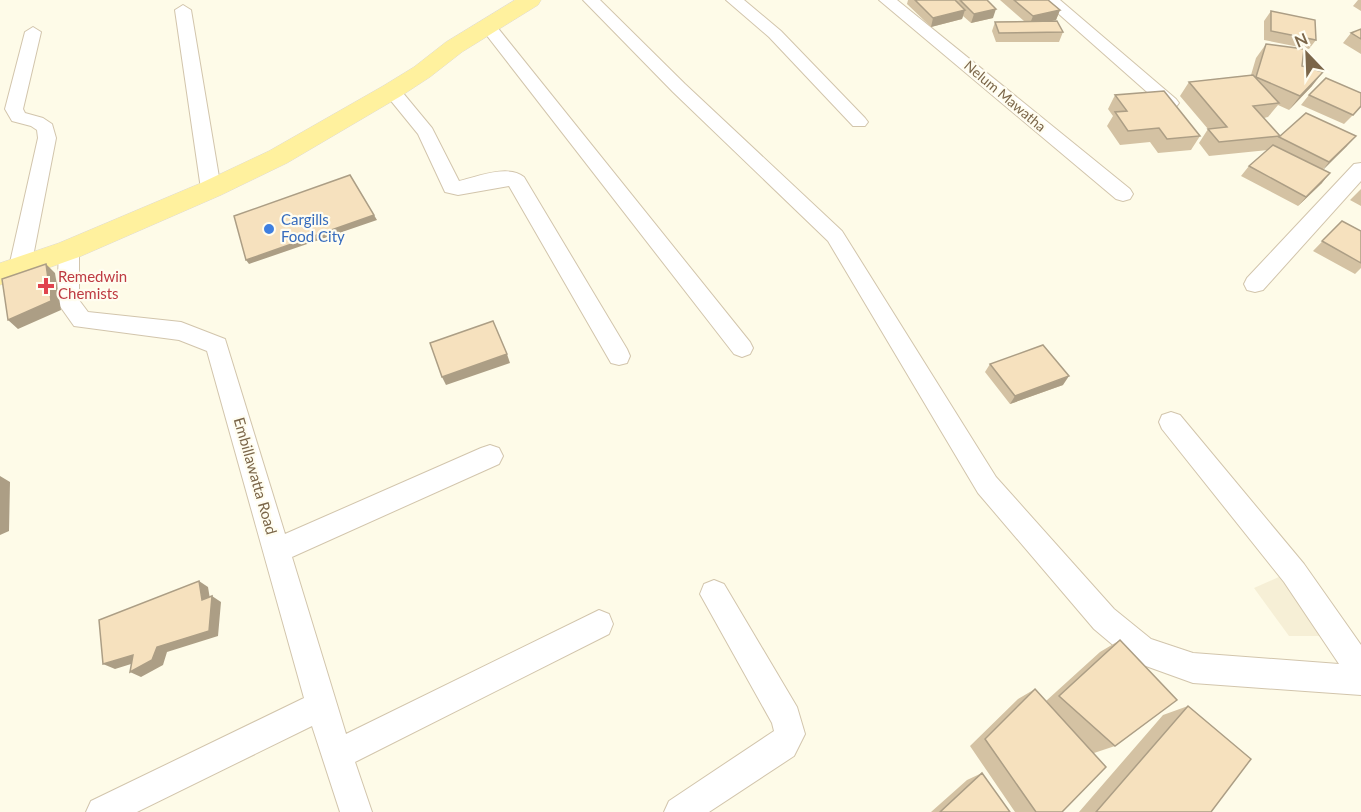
<svg xmlns="http://www.w3.org/2000/svg" width="1361" height="812" font-family="Lato,sans-serif">
<style>
.residential{fill:#f6efd6}
.lines{fill:none;stroke-linecap:round;stroke-linejoin:round}
.minor-casing{stroke:#d2c5ac;stroke-width:2}
.primary-casing{stroke:#dfdad3;stroke-width:1}
.minor{fill:#fff;fill-rule:evenodd}
.primary{fill:#fff19e;fill-rule:evenodd}
.wall{fill:#d4c2a3}
.shaded-wall{fill:#ac9e85}
.building{fill:#f6e1be;stroke:#ac9e85;stroke-width:1.5}
.shop-dot{fill:#3f7fe0;stroke:#fffdf0;stroke-width:2}
.health-dot{fill:#e0444e;stroke:#fffdf0;stroke-width:2}
.labels{text-anchor:middle;stroke-width:4.5;stroke-linejoin:round;paint-order:stroke}
.far-street-label{font-size:14px;fill:#7b6649;stroke:#fffdf0}
.shop-label{font-size:15px;fill:#366cbe;stroke:#fffdf0;text-anchor:start}
.health-label{font-size:15px;fill:#be3a42;stroke:#fffdf0;text-anchor:start}
.street-label{font-size:15px;fill:#7b6649;stroke:#fffdf0}
</style>
<rect width="100%" height="100%" fill="#fefbe8"/>
<path class="residential" d="M1281 576 1327 636H1289L1254 588Z"/>
<g class="lines">
<g class="minor-casing">
<path id="minor" d="M583 0H600L685 84 842 231 996 477 1114 609 1151 639 1193 653 1339 664 1284 582 1162 429 1159 422 1162 415 1171 412 1180 415 1304 564 1361 645V695L1193 683 1132 661 1094 629 978 493 828 241 673 92Z
M726 0H744L781 31 865 118 868 122 865 126H853L769 37Z
M879 0H897L1130 189 1133 194 1130 199 1123 201 1116 199Z
M1043 0H1060L1176 99 1179 103 1176 107H1164Z
M183 5 191 10 221 189 218 194 211 196 204 194 201 189 175 10Z
M487 20 493 22 750 342 753 348 750 354 742 357 734 354 481 28 479 25 481 22Z
M33 27 41 32 23 109 25 113 43 118 52 124 56 138 31 267 27 273 20 275 13 273 9 267 38 138 37 130 31 126 12 121 5 109 25 32Z
M392 86 398 87 432 128 459 181C477 177 508 164 524 177L627 349 630 356 627 363 619 365 611 363 509 186 458 195 445 192 418 134 383 91 386 87Z
M1361 163V181L1263 290 1255 292 1247 290 1244 284 1247 278 1354 164Z
M69 242 76 245 79 250V300L88 312 181 322 225 339 285 534 481 448 490 445 499 448 503 456 499 464 292 557 346 734 599 610 609 614 613 624 609 634 355 762 372 812H340L312 726 137 812H86L91 801 304 698 207 351 179 340 74 326 57 302 59 250 62 245Z
M714 580 724 584 797 707 805 734 794 756 709 812H664L669 801 774 731 772 723 700 594 704 584Z"/>
</g>
<g class="primary-casing">
<path id="primary" d="M515 0H541L538 5 462 52 430 77 401 96 287 163 221 195 79 257 0 285V263L59 243 201 183 269 151 383 86 414 67 446 42Z"/>
</g>
<use href="#minor" class="minor"/>
<use href="#primary" class="primary"/>
</g>
<path class="wall" d="M908 0H987L993 18 971 23 963 16 962 19 931 27 907 4Z
M1000 0H1048L1060 10 1056 20 1050 21 1063 32 1059 42H996L992 31 995 22 1024 21Z
M1358 0H1361V11L1353 6Z
M1271 11 1316 40 1309 49 1264 40V21Z
M1361 29V54L1343 43 1351 33Z
M1266 44 1302 66 1312 86 1289 110 1278 105 1268 117 1264 118 1280 136 1273 145 1279 137 1347 146 1323 169 1322 183 1298 206 1241 176 1249 166 1268 150 1209 156 1199 143 1208 129 1180 96 1189 82 1251 75 1256 58Z
M1115 95 1200 136 1191 150 1158 153 1150 142 1120 145 1107 126 1113 116 1108 109Z
M1309 95 1361 107 1344 124 1301 105Z
M1361 189V206L1350 200Z
M1342 221 1361 231V268L1355 274 1313 251Z
M990 364 1063 385 1010 404 985 372Z
M1120 640 1115 746 1094 753 1062 812H1015L970 746 1018 699 1035 689 1046 701 1100 652Z
M1188 706 1211 812H1079L1163 715Z
M982 773 1010 812H931L967 780Z"/>
<path class="shaded-wall" d="M996 9 993 18 971 23 974 14Z
M965 10 962 19 931 27 933 18Z
M1060 10 1056 20 1029 26 1033 16Z
M1323 72 1312 86 1289 110 1300 96Z
M1356 136 1347 146 1321 172 1329 162Z
M1330 173 1322 183 1298 206 1306 197Z
M374 215 377 220 249 264 246 260Z
M46 264 55 273 61 310 18 329 8 320Z
M507 354 510 363 446 385 442 377Z
M1069 376 1063 385 1010 404 1015 396Z
M0 476 10 482 9 531 0 535Z
M199 581 208 587 211 605 202 600Z
M212 596 221 602 218 636 167 652 163 665 141 677 130 672Z
M133 655 144 660 115 669 103 664Z"/>
<path class="building" d="M915 0H955L965 10 933 18Z
M960 0H987L996 9 974 14Z
M1014 0H1048L1060 10 1033 16Z
M1271 11 1315 20 1316 40 1271 31Z
M1057 21 1063 32 999 33 995 22Z
M1361 29V39L1351 33Z
M1266 44 1304 49 1302 66 1323 72 1300 96 1256 77Z
M1253 75 1279 103 1253 106 1280 136 1219 142 1208 129 1227 127 1189 82Z
M1326 78 1361 93V106L1353 115 1309 95Z
M1164 91 1200 136 1167 139 1159 128 1128 131 1115 112 1127 111 1115 95Z
M1306 113 1356 136 1329 162 1279 137Z
M1273 145 1330 173 1306 197 1249 166Z
M350 175 374 215 246 260 234 216Z
M1342 221 1361 231V263L1322 241Z
M46 264 51 301 8 320 2 279Z
M493 321 507 354 442 377 430 343Z
M1043 345 1069 376 1015 396 990 364Z
M199 581 202 600 212 596 209 631 157 647 152 660 130 672 133 655 103 664 99 620Z
M1120 640 1177 700 1115 746 1059 696Z
M1035 689 1106 767 1062 812H1036L985 739Z
M1188 706 1251 759 1211 812H1096Z
M982 773 1010 812H940Z"/>
<circle class="shop-dot" cx="269" cy="229" r="6"/>
<path class="health-dot" d="M43 277h6v6h6v6h-6v6h-6v-6h-6v-6h6z"/>
<g class="labels">
<g class="far-street-label">
<text transform="translate(1005 96) rotate(40)" y="5">Nelum Mawatha</text>
</g>
<g class="shop-label">
<text x="281" y="225">Cargills<tspan x="281" dy="17">Food City</tspan></text>
</g>
<g class="health-label">
<text x="58" y="282">Remedwin<tspan x="58" dy="17">Chemists</tspan></text>
</g>
<g class="street-label">
<text transform="translate(255 476) rotate(74)" y="5">Embillawatta Road</text>
</g>
</g>
<g transform="translate(1307 54) rotate(337)" stroke="#fffdf0" stroke-width="4.5" paint-order="stroke">
<path d="M0-4.5L10 22L0 15L-10 22Z" fill="#7b6649"/>
<text y="-9" font-size="16" font-weight="bold" text-anchor="middle" fill="#7b6649">N</text>
</g>
</svg>
